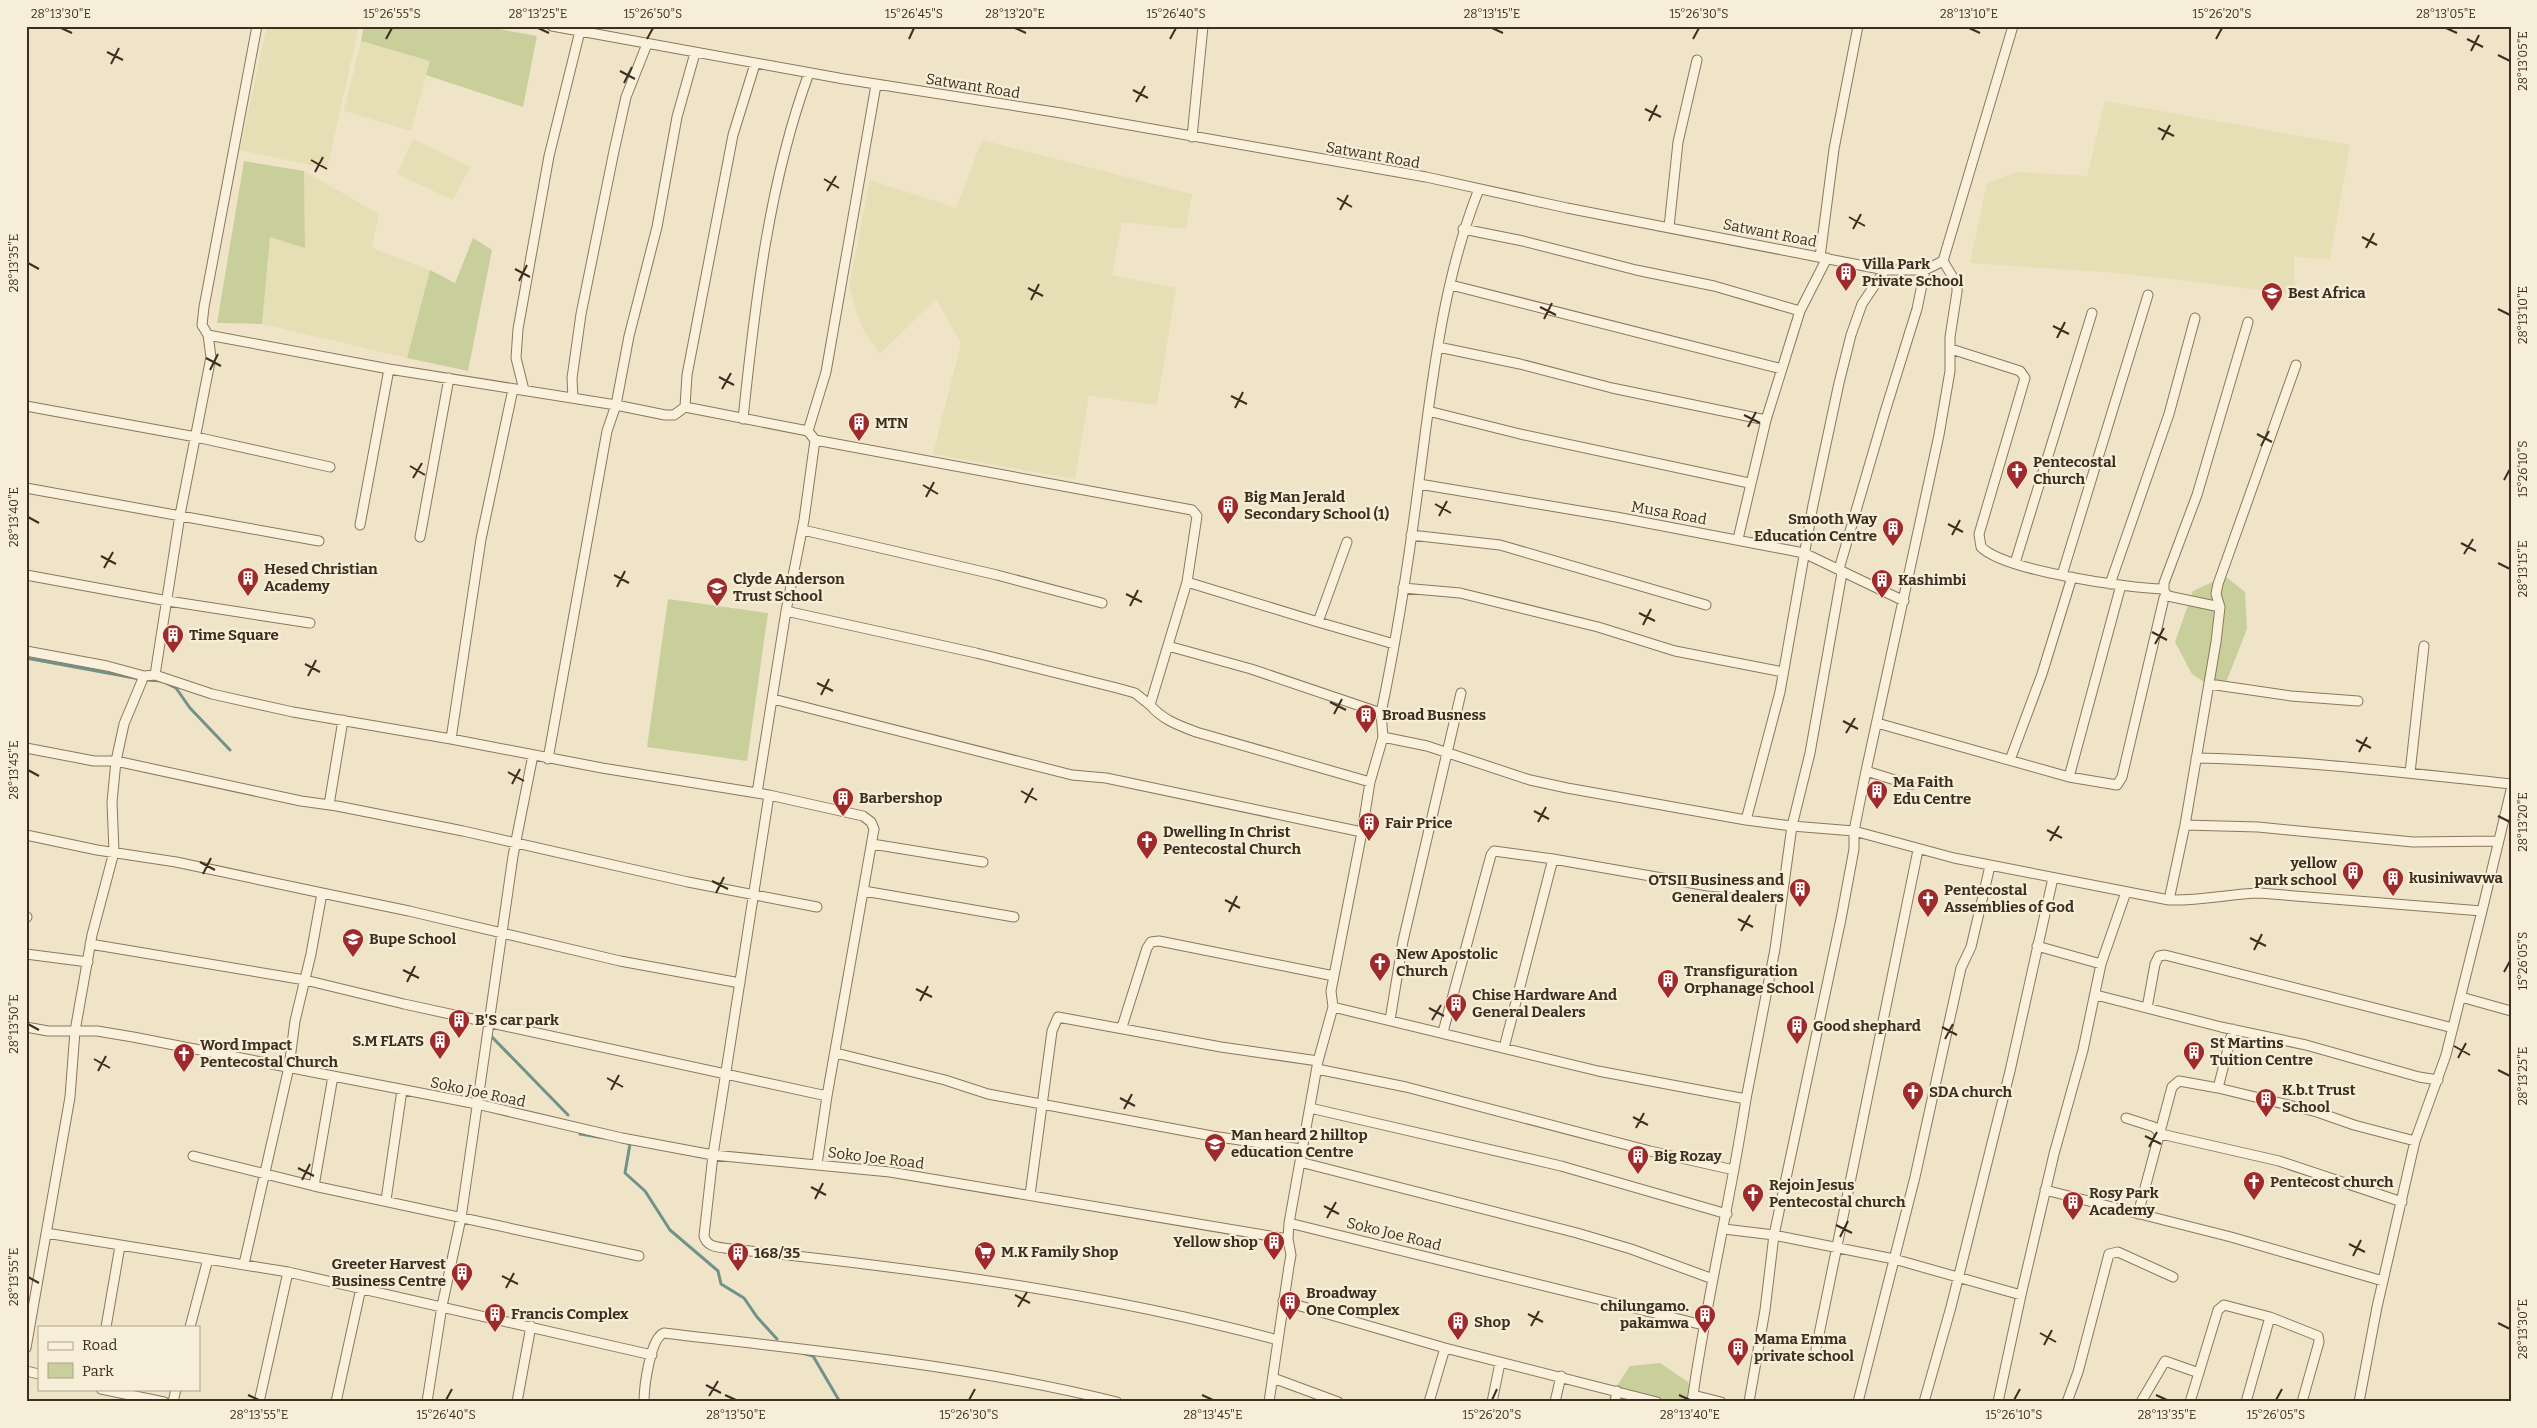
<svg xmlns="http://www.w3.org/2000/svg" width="2537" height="1428" font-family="Bitter,serif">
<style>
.farmland{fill:#e6deb5}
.green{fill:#c9cf9b}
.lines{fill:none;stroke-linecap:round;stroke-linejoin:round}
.stream{stroke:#6f938a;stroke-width:3}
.street-casing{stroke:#8d765c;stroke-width:11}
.street{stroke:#faf1dc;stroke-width:9}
.ticks{fill:none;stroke:#3d2e20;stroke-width:2}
.labels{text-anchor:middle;stroke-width:4.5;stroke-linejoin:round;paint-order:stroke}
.street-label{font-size:15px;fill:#3d2e20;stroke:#f7eed8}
.poi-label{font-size:15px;font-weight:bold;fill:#3d2e20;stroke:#f7eed8;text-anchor:start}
.neatline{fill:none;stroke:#3d2e20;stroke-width:2}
.ticks-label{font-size:12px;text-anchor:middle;fill:#3d2e20}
</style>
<rect width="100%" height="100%" fill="#f0e4c8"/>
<path class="farmland" d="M267 26H359L327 169 240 150Z
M361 41 430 61 411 131 344 111Z
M2105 101 2350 145 2330 259 2294 257 2295 294 2118 273 1970 263 1987 183 2016 172 2087 176Z
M413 139 470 167 453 200 397 174Z
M982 140 1192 194 1186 229 1122 222 1112 275 1176 288 1157 405 1089 396 1075 479 933 454 961 343 936 299 880 354 862 328 849 287 870 180 956 208Z
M304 171 379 214 372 248 430 270 407 358 262 324 270 237 305 248Z"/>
<path class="green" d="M364 26H482L537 36 523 107 426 75 430 61 361 41Z
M244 161 304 171 305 248 270 237 262 324 217 323Z
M473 238 492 250 468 371 407 358 430 270 455 283Z
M2225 576 2245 592 2247 629 2227 680 2210 686 2192 674 2175 642 2193 591Z
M668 599 768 613 747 761 647 747Z
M1660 1363 1688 1382 1692 1402H1610L1609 1398 1630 1366Z"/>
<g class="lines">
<path class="stream" d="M26 658 140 679
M146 680 162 681 176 688 190 708 230 750
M491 1036 568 1115
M580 1134 604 1138
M627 1143 630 1144 625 1173 645 1191 670 1230 718 1271 721 1284 744 1298 757 1317 777 1339
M802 1353 813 1356 840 1402"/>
<g class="street-casing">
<path id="street" d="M552 26 844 79 1061 113 1426 177 1567 208 1885 270H1925L1943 261 2013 26
M1192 137 1203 26
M1669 227 1678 142 1697 60
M1463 229 1523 241 1636 270 1714 286 1800 311
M1820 257 1834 149 1858 26
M1451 285 1782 369
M208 335 389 369 616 405 665 415H674L685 407 808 431 826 372 876 85
M1438 347 1520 364 1612 388 1766 420
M1951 349 2020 371 2025 378 1979 534 1981 547C2005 571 2127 588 2163 589
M524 390 516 358 518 329 549 156 580 31
M573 398 572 378 581 314 614 151 626 97 647 44
M26 406 196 437 330 467
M685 407 687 375 733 135 755 64
M1428 411 1520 434 1749 483
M743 419C755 303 769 182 809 73
M1419 484 1616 517 1804 553 1904 601
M26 488 319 541
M360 525 389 369
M803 530 997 575 1102 603
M1411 535 1500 545 1706 605
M420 537 449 378
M1738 539 1766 420 1800 311 1827 258
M2015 563 2092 313
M1839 569 1884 415 1917 309 1925 270
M26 575 168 601 310 623
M2062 575 2148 295
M1187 582 1318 622 1347 542
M2110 584 2169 414 2195 318
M1403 588 1460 593 1598 627 1675 651 1783 672
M2220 607 2216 594 2218 584 2296 365
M786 611 976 653 1117 688 1135 693 1150 705 1187 582 1197 516 1192 510 815 440
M1318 622 1394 644
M1168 646 1251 669 1381 713C1397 637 1409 559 1419 481 1432 383 1442 282 1479 189
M26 651 107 666 144 676 155 675 212 694 293 712 451 739 602 768 757 793 786 611 804 520 815 440 808 431
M155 675 180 515 211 357 208 335 202 325 204 307 257 26
M2209 684 2291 696 2358 701
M773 699 1072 775 1106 778 1362 832 1331 991 1333 1007 1318 1061 1289 1223
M1150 705C1163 720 1178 725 1196 732L1370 782
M1877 723 2069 777 2117 785 2122 777 2164 598 2168 596 2164 591V583L2197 495 2248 322
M1383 737 1427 746 1530 780 1567 788 1746 820 1780 692 1813 505 1839 383 1851 335 1862 304 1885 270
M451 739 481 539 513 389
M26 748 94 761H116L301 801 337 806 463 831 688 882 817 907
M2196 758C2301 760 2406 773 2511 784
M548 759 607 431 616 405 629 336 657 227 677 117 695 53
M2010 760 2042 674 2072 577
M1866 771 1911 785
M2410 773 2424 646
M2069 777 2121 585
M757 793 769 795 713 1155 704 1236C707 1248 720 1247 731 1249 915 1268 1099 1292 1278 1340
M769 795 863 816 871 822 874 829 827 1096
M329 805 343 720
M1746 820 1792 826 1810 753 1842 573
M2185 825 2258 827 2413 842 2498 841
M1362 832 1370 782 1383 737 1381 713
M26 835 97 850 176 862 322 893 311 954 295 1021 289 1067 244 1264
M872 844 983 862
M864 891 1014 917
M322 893 409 911 620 961 740 983
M2169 900C2200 901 2229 894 2259 893L2482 911 2511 790
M26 917H27
M90 944 305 980 404 1004 827 1096 817 1164
M2037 946 2101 964
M26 954 88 962
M2096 995 2221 1027 2306 1045 2419 1077 2438 1080
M2461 997 2511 1011
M1333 1007 1598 1071 1746 1099C1731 1198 1707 1296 1693 1395
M2147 1008 2155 964 2159 956 2165 955 2453 1028
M1390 1020 1403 941 1461 693
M26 1027 48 1031H97L133 1037 477 1104 622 1138 713 1155 890 1172 1288 1239 1289 1223 1703 1325
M1122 1027 1147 948 1151 942 1159 941 1334 976
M1443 1032 1491 855 1494 851 1553 859 1708 886 1781 892
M1504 1048 1553 859
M836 1053 945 1080 988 1094 1212 1136 1301 1149
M1317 1069 1406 1087 1650 1151 1734 1170
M333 1076 314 1186 639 1256
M2218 1088 2317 1112 2354 1125 2415 1141
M1746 1099 1775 949 1792 826 1854 831 1954 858 2169 900 2185 825 2216 642 2220 607 2168 596
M1310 1108 1561 1166 1727 1214
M2126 1118 2154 1127 2161 1134 2279 1161 2402 1202
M193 1156 314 1186
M1300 1162 1577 1233 1631 1249 1713 1279
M2045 1190 2231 1237 2383 1281
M1030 1195 1052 1031 1058 1017 1221 1047 1318 1061
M386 1200 402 1090
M2138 1214 2172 1087 2179 1081 2218 1088 2233 1029
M1724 1229 1774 1235 1894 1259 2021 1295 2054 1154 2083 1050 2101 964 2126 892
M46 1233 288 1272 652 1355
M1283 1301 1445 1348 1657 1402
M2270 1317 2318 1336 2319 1342 2302 1402
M106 1327 120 1246
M190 1327 208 1259
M26 1348 70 1097 75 1031 92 935 114 852 112 802 116 761 124 724 144 676
M1816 1349 1918 850
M26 1371 39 1374
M1273 1378 1338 1402
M101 1389 164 1402
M173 1402 176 1389
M259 1402 288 1272
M336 1402 361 1288
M427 1402 442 1306 461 1218 513 856 533 755
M517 1402 531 1326
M644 1402C644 1388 650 1338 664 1333 815 1351 968 1365 1117 1402
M1269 1402 1289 1266 1291 1255 1288 1239
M1429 1402 1445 1348
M1492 1402 1500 1363
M1555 1402 1561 1376
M1615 1402 1617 1391
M1692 1402 1693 1395 1721 1402
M1749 1402 1765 1310 1774 1235 1841 919 1854 849V831L1866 771 1939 435 1950 371V337L1957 292V284L1943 261
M1858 1402 1915 1177 1961 968 1971 947 1990 866
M1924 1402 1951 1307 2010 1071 2053 878
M1998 1402 2021 1295
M2067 1402 2078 1372 2109 1254 2118 1252 2173 1277
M2141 1402 2165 1361 2199 1373
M2190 1402 2218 1310 2224 1305 2270 1317 2246 1402
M2359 1402 2377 1307 2415 1141 2446 1055 2482 911"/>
</g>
<use href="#street" class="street"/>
</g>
<path class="ticks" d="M61 28 72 33M538 28 549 33M1015 28 1026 33M1492 28 1503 33M1969 28 1980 33M2446 28 2457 33M386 39 392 28M647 39 653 28M909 39 914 28M1170 39 1176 28M1693 39 1699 28M2216 39 2222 28M2467 39 2483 47M2471 51 2479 35M107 52 123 60M2498 55 2510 61M111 64 119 48M620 71 635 79M624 83 632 67M1133 90 1148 98M1136 102 1145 86M1645 109 1661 117M1649 121 1657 105M2158 128 2174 136M2162 140 2170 125M311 160 327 169M315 172 323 157M824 179 839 188M827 191 836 176M1337 198 1352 207M1340 210 1348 195M1849 217 1865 226M1853 229 1861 214M2362 237 2377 245M2366 248 2374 233M28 263 39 269M515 269 530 277M519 281 527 265M1028 288 1043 296M1031 300 1039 284M1540 307 1556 315M2498 309 2510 315M1544 319 1552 303M2053 326 2069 334M2057 338 2065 322M206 358 221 366M210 370 218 354M719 377 734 385M722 389 731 373M1231 396 1247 404M1235 408 1243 392M1744 415 1760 423M1748 427 1756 412M2257 434 2272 442M2261 446 2269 431M410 466 425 475M413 478 422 463M2504 480 2510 469M923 485 938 494M926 497 934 482M1435 504 1451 513M1439 516 1447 501M28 517 39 523M1948 524 1963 532M1952 535 1960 520M2461 543 2476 551M2464 554 2473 539M101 556 116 564M2498 563 2510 569M104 568 113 552M614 575 629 583M617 587 625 571M1126 594 1142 602M1130 606 1138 590M1639 613 1655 621M1643 625 1651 609M2152 632 2167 640M2155 644 2164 628M305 664 320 672M308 676 316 660M817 683 833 691M821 695 829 679M1330 702 1346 710M1334 714 1342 699M1843 721 1858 729M1846 733 1855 718M2356 740 2371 748M2359 752 2367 737M28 770 39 776M508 772 524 781M512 784 520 769M1021 791 1037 800M1025 803 1033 788M1534 811 1549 819M2498 816 2510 822M1538 822 1546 807M2047 830 2062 838M2050 841 2059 826M200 862 215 870M203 874 211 858M712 881 728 889M716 893 724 877M1225 900 1240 908M1229 912 1237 896M1738 919 1753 927M1741 931 1750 915M2250 938 2266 946M2254 950 2262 934M403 970 419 978M2504 972 2510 961M407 982 415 966M916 989 932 997M920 1001 928 986M1429 1008 1444 1016M1432 1020 1441 1005M28 1024 39 1030M1942 1027 1957 1035M1945 1039 1953 1024M2454 1046 2470 1055M2458 1058 2466 1043M94 1059 110 1068M2498 1070 2510 1076M98 1071 106 1056M607 1078 623 1087M611 1090 619 1075M1120 1098 1135 1106M1124 1109 1132 1094M1633 1117 1648 1125M1636 1128 1644 1113M2145 1136 2161 1144M2149 1147 2157 1132M298 1168 314 1176M302 1180 310 1164M811 1187 826 1195M815 1199 823 1183M1324 1206 1339 1214M1327 1218 1336 1202M1836 1225 1852 1233M1840 1237 1848 1221M2349 1244 2365 1252M2353 1256 2361 1240M502 1276 518 1284M28 1277 39 1283M506 1288 514 1273M1015 1295 1030 1303M1018 1307 1027 1292M1528 1314 1543 1322M2498 1323 2510 1329M1531 1326 1539 1311M2040 1333 2056 1342M2044 1345 2052 1330M706 1385 721 1393M248 1395 259 1400M725 1395 736 1400M1202 1395 1213 1400M1679 1395 1690 1400M2156 1395 2167 1400M709 1396 718 1381M446 1400 452 1389M969 1400 975 1389M1492 1400 1497 1389M2014 1400 2020 1389M2276 1400 2282 1389"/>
<defs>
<g id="building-pin" transform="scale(1.125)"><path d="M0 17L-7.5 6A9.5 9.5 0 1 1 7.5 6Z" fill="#9e2a2b" stroke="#f7eed8"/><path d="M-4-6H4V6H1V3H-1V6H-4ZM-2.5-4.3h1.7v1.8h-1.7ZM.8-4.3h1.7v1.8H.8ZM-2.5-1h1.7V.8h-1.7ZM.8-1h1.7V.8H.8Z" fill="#fff"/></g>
<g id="school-pin" transform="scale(1.125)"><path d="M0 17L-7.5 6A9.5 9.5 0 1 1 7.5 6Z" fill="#9e2a2b" stroke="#f7eed8"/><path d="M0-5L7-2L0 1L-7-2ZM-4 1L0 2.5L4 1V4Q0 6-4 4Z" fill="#fff"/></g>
<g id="church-pin" transform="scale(1.125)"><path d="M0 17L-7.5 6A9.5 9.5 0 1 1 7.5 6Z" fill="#9e2a2b" stroke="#f7eed8"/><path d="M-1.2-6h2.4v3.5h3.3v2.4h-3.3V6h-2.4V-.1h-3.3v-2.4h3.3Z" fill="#fff"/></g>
<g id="supermarket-pin" transform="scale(1.125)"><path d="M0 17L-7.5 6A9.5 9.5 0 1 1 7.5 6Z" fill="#9e2a2b" stroke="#f7eed8"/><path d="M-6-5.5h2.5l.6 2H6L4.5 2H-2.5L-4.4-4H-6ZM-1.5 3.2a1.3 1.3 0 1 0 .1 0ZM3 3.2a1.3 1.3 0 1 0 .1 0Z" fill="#fff"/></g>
</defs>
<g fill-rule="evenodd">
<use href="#building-pin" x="1846" y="273"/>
<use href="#school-pin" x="2272" y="293"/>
<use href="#building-pin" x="859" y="423"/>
<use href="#church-pin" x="2017" y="471"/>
<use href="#building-pin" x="1228" y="506"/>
<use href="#building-pin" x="1893" y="528"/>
<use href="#building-pin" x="248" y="578"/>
<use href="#building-pin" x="1882" y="580"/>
<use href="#school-pin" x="717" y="588"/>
<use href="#building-pin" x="173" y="635"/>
<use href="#building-pin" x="1366" y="715"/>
<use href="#building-pin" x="1877" y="791"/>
<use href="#building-pin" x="843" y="798"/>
<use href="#building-pin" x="1369" y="823"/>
<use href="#church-pin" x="1147" y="841"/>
<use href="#building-pin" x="2353" y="872"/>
<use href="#building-pin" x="2393" y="878"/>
<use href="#building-pin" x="1800" y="889"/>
<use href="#church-pin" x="1928" y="899"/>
<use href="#school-pin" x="353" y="939"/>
<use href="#church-pin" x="1380" y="963"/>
<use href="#building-pin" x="1668" y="980"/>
<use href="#building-pin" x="1456" y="1004"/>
<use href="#building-pin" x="459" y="1020"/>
<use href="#building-pin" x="1797" y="1026"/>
<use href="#building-pin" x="440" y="1041"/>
<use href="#building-pin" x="2194" y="1052"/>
<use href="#church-pin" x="184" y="1054"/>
<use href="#church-pin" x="1913" y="1092"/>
<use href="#building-pin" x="2266" y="1099"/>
<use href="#school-pin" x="1215" y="1144"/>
<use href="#building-pin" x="1638" y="1156"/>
<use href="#church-pin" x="2254" y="1182"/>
<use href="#church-pin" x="1753" y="1194"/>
<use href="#building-pin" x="2073" y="1202"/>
<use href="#building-pin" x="1274" y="1242"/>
<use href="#supermarket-pin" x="985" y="1252"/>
<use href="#building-pin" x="738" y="1253"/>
<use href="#building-pin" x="462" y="1273"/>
<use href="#building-pin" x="1290" y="1302"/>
<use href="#building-pin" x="495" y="1314"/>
<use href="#building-pin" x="1705" y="1315"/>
<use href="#building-pin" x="1458" y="1322"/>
<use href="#building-pin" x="1738" y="1348"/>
</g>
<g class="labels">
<g class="street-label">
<text transform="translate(973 86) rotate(9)" y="5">Satwant Road</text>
<text transform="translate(1373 155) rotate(10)" y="5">Satwant Road</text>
<text transform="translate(1770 233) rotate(11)" y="5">Satwant Road</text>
<text transform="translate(1669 513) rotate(10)" y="5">Musa Road</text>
<text transform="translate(478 1092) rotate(12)" y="5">Soko Joe Road</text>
<text transform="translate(876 1158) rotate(7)" y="5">Soko Joe Road</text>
<text transform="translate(1394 1234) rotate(14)" y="5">Soko Joe Road</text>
</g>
<g class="poi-label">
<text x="1862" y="269">Villa Park<tspan x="1862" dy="17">Private School</tspan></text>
<text x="2288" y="298">Best Africa</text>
<text x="875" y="428">MTN</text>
<text x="2033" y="467">Pentecostal<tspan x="2033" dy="17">Church</tspan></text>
<text x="1244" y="502">Big Man Jerald<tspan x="1244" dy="17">Secondary School (1)</tspan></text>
<text x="1877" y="524" text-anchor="end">Smooth Way<tspan x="1877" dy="17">Education Centre</tspan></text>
<text x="264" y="574">Hesed Christian<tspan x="264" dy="17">Academy</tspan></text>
<text x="733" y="584">Clyde Anderson<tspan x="733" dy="17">Trust School</tspan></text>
<text x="1898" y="585">Kashimbi</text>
<text x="189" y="640">Time Square</text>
<text x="1382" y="720">Broad Busness</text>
<text x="1893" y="787">Ma Faith<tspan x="1893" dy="17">Edu Centre</tspan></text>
<text x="859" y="803">Barbershop</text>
<text x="1385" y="828">Fair Price</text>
<text x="1163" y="837">Dwelling In Christ<tspan x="1163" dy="17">Pentecostal Church</tspan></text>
<text x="2337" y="868" text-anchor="end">yellow<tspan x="2337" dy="17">park school</tspan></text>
<text x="2409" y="883">kusiniwavwa</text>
<text x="1784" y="885" text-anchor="end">OTSII Business and<tspan x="1784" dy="17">General dealers</tspan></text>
<text x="1944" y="895">Pentecostal<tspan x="1944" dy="17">Assemblies of God</tspan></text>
<text x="369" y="944">Bupe School</text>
<text x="1396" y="959">New Apostolic<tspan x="1396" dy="17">Church</tspan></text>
<text x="1684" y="976">Transfiguration<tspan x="1684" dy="17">Orphanage School</tspan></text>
<text x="1472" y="1000">Chise Hardware And<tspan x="1472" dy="17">General Dealers</tspan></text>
<text x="475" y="1025">B'S car park</text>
<text x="1813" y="1031">Good shephard</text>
<text x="424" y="1046" text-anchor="end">S.M FLATS</text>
<text x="2210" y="1048">St Martins<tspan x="2210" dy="17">Tuition Centre</tspan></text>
<text x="200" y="1050">Word Impact<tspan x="200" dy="17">Pentecostal Church</tspan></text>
<text x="2282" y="1095">K.b.t Trust<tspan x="2282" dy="17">School</tspan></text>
<text x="1929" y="1097">SDA church</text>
<text x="1231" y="1140">Man heard 2 hilltop<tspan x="1231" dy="17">education Centre</tspan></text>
<text x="1654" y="1161">Big Rozay</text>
<text x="2270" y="1187">Pentecost church</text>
<text x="1769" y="1190">Rejoin Jesus<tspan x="1769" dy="17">Pentecostal church</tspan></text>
<text x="2089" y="1198">Rosy Park<tspan x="2089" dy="17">Academy</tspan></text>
<text x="1258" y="1247" text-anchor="end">Yellow shop</text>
<text x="1001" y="1257">M.K Family Shop</text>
<text x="754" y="1258">168/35</text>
<text x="446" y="1269" text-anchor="end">Greeter Harvest<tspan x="446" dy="17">Business Centre</tspan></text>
<text x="1306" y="1298">Broadway<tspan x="1306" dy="17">One Complex</tspan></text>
<text x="1689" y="1311" text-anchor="end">chilungamo.<tspan x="1689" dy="17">pakamwa</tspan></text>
<text x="511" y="1319">Francis Complex</text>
<text x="1474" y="1327">Shop</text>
<text x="1754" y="1344">Mama Emma<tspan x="1754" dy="17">private school</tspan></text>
</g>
</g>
<rect width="2537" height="1428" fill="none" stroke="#f7eed8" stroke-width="55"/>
<rect x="38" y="1326" width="162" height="65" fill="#f7eed8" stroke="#ada18e"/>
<rect x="48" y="1342" width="25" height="8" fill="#faf1dc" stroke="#ada18e"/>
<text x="82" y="1350" font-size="15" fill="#3d2e20">Road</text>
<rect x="48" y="1363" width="25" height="15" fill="#c9cf9b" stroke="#ada18e"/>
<text x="82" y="1376" font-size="15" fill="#3d2e20">Park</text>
<rect x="28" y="28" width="2482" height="1372" class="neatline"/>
<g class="ticks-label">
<text x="61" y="18">28°13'30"E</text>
<text x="392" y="18">15°26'55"S</text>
<text x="538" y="18">28°13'25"E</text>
<text x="653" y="18">15°26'50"S</text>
<text x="914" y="18">15°26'45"S</text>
<text x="1015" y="18">28°13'20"E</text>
<text x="1176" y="18">15°26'40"S</text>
<text x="1492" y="18">28°13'15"E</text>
<text x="1699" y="18">15°26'30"S</text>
<text x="1969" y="18">28°13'10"E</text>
<text x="2222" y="18">15°26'20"S</text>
<text x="2446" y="18">28°13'05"E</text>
<text transform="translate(2523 61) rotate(-90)" y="4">28°13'05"E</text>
<text transform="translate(14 263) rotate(-90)" y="4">28°13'35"E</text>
<text transform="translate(2523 315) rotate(-90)" y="4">28°13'10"E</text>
<text transform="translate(2523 469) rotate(-90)" y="4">15°26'10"S</text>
<text transform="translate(14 517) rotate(-90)" y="4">28°13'40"E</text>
<text transform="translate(2523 569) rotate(-90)" y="4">28°13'15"E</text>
<text transform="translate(14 770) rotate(-90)" y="4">28°13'45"E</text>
<text transform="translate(2523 822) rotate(-90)" y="4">28°13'20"E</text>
<text transform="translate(2523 961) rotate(-90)" y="4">15°26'05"S</text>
<text transform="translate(14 1024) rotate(-90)" y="4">28°13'50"E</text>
<text transform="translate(2523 1076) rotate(-90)" y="4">28°13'25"E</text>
<text transform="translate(14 1277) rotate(-90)" y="4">28°13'55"E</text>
<text transform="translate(2523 1329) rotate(-90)" y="4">28°13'30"E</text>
<text x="259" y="1419">28°13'55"E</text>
<text x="446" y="1419">15°26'40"S</text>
<text x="736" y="1419">28°13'50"E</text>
<text x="969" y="1419">15°26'30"S</text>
<text x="1213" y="1419">28°13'45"E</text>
<text x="1492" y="1419">15°26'20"S</text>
<text x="1690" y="1419">28°13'40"E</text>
<text x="2014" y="1419">15°26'10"S</text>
<text x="2167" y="1419">28°13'35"E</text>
<text x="2276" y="1419">15°26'05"S</text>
</g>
</svg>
